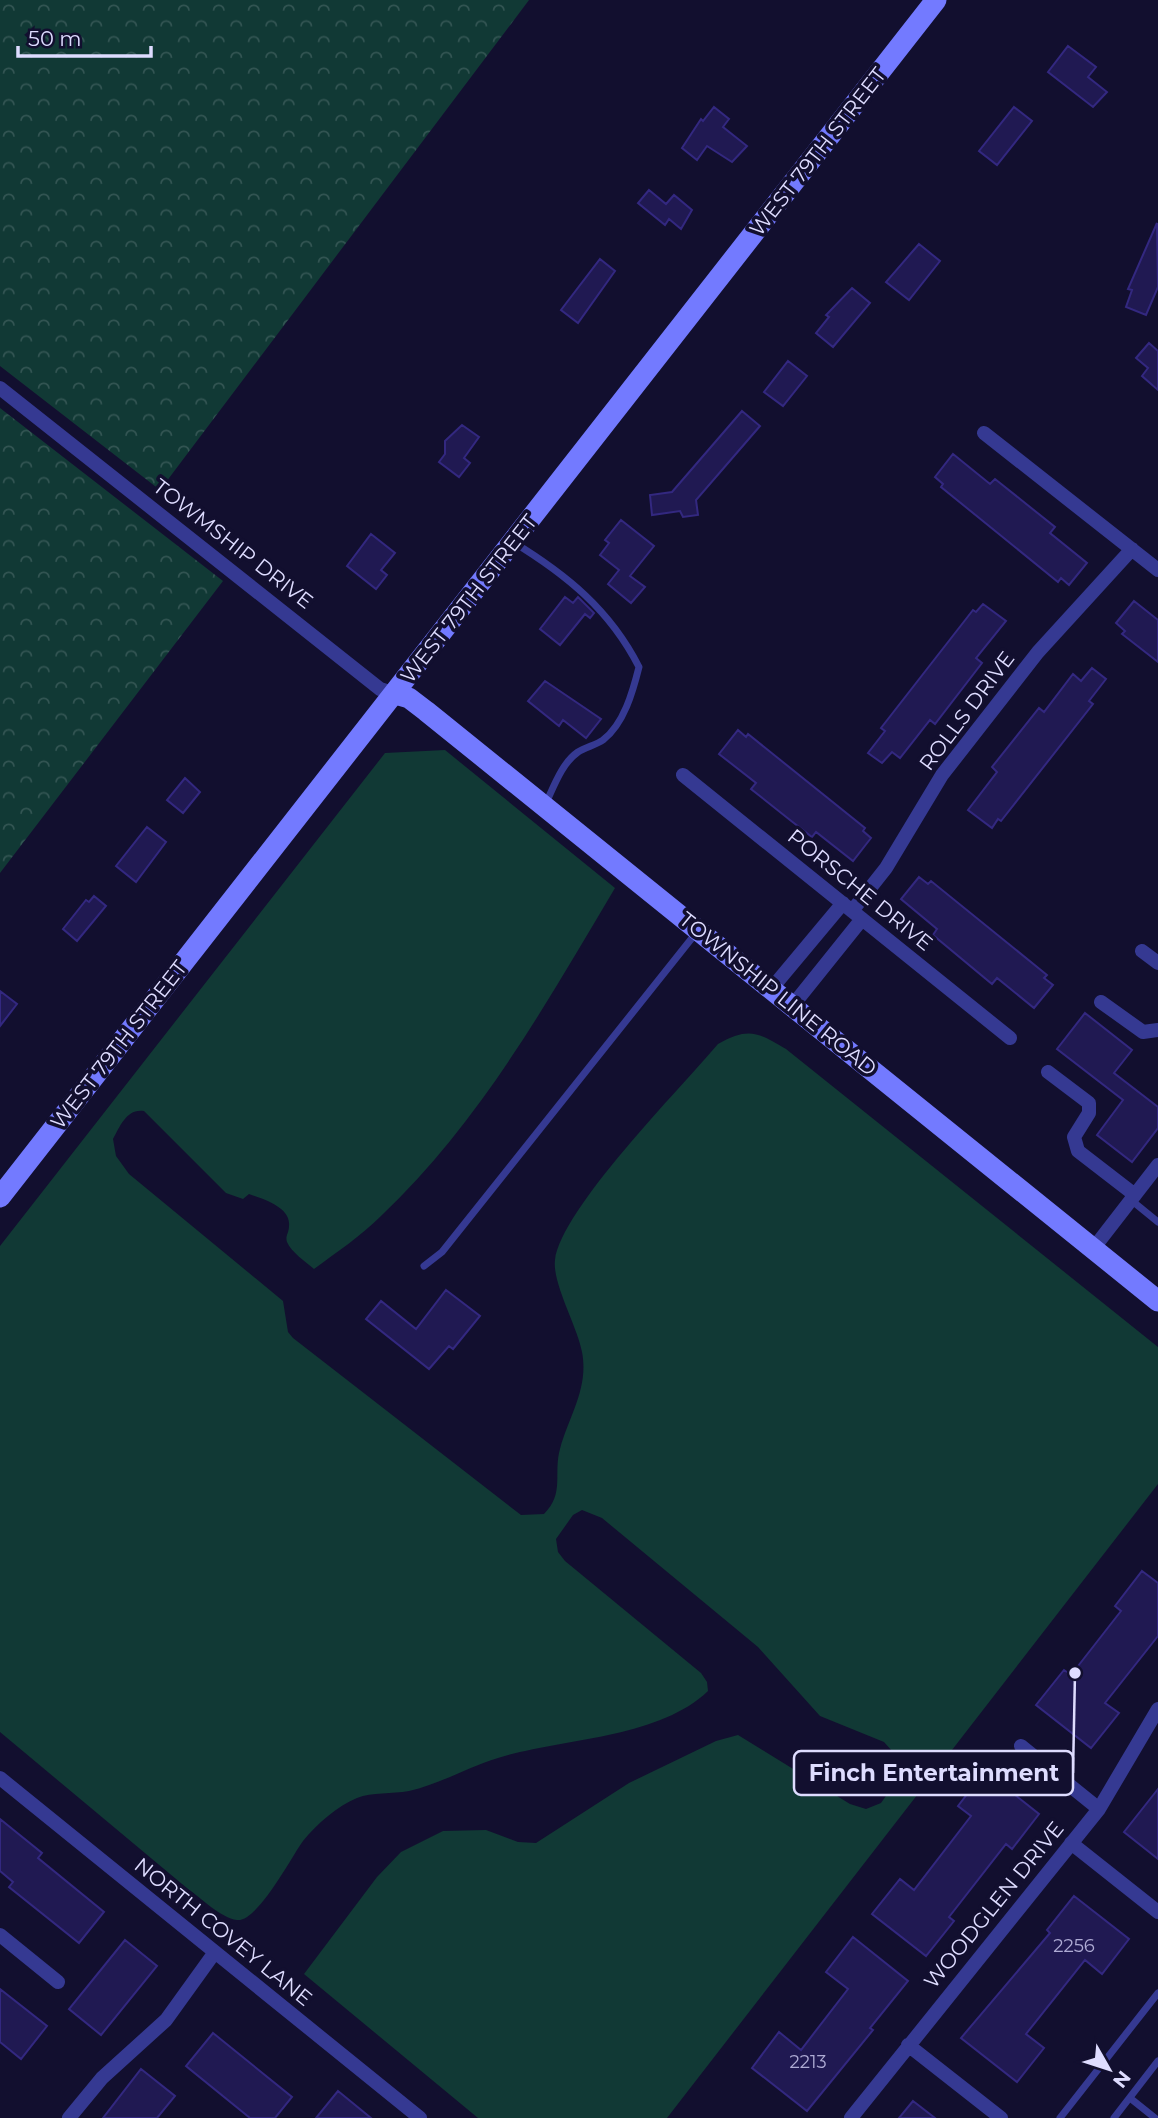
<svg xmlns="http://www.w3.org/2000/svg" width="1158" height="2118" font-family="Montserrat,sans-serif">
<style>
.grass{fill:#113935}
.forest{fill:url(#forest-crowns)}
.building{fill:#201952;stroke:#332880;stroke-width:2}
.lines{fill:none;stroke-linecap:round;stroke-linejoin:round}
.lane{stroke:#353992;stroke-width:7}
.street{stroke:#353992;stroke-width:14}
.secondary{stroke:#737aff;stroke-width:21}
.labels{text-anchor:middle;stroke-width:7;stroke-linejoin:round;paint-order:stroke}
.number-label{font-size:18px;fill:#aeabd4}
.street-label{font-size:21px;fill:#dedcff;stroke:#120f2f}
.leader{fill:none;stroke:#dedcff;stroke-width:2.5}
.callout-dot{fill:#dedcff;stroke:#120f2f;stroke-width:2.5}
.callout{fill:#120f2f;stroke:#dedcff;stroke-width:2.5}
.callout-label{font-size:23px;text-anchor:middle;font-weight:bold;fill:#dedcff}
</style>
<defs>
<pattern id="forest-crowns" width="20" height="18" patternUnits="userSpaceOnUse" patternTransform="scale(1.75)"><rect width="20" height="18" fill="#113935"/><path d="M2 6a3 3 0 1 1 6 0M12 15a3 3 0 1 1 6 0" fill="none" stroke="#335553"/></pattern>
</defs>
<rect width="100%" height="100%" fill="#120f2f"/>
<path class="grass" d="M445 750 615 888C546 1004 480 1122 381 1216 361 1236 337 1252 314 1269 306 1262 291 1252 287 1242 285 1236 289 1233 289 1226 291 1207 263 1199 249 1194L243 1199 226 1193 144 1111C127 1108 120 1126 113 1139L116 1156 129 1174 283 1301 288 1332 293 1338 521 1515 544 1514C565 1493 553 1474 560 1449 569 1416 589 1388 582 1352 578 1328 552 1283 555 1260 561 1209 681 1088 718 1044 748 1027 758 1032 786 1049L1158 1347V1484L667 2118H478L304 1974 377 1877 401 1852 443 1831 486 1830 518 1842 536 1843 629 1783 716 1741 738 1735 850 1804 866 1809 881 1803 895 1783 902 1770 901 1761 884 1742 820 1716 758 1647 602 1518 582 1510 573 1515 556 1539 558 1552 565 1561 701 1673 707 1682 708 1691C658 1739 562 1738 498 1758 468 1767 440 1784 409 1791 392 1794 372 1792 357 1798 337 1806 317 1824 303 1841 292 1856 257 1923 237 1920 221 1918 201 1898 188 1889L0 1732V1246L385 753Z"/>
<path class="forest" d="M0 0H529L160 490 0 366Z
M0 408 223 581 0 873Z"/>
<path class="building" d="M1068 46 1096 67 1088 77 1107 92 1093 107 1048 72Z
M714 107 729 119 723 127 747 146 732 162 707 146 697 160 682 148 701 119 703 121Z
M1014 107 1032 121 997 165 979 151Z
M649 190 666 204 674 195 692 210 681 229 669 219 665 225 638 203Z
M1157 223 1158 287 1146 315 1126 307 1132 290 1128 289Z
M919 244 940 261 909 300 886 282Z
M600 259 615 271 578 323 561 310Z
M852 288 870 303 833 347 816 333 829 317 826 315Z
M1149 343 1158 351V390L1142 376 1148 368 1136 358Z
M788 361 807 376 783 406 764 392Z
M742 411 760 426 696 500 698 515 683 517 680 511 652 515 650 495 672 492Z
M462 425 479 437 464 458 470 463 459 477 439 462 445 454V441Z
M953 454 990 484 995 479 1055 527 1050 533 1087 563 1069 585 1061 578 1058 582 941 487 943 484 935 477Z
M621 520 654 546 630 576 645 587 631 603 608 584 619 570 600 555 609 543 605 540Z
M371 534 395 553 381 570 387 575 376 589 347 566Z
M565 597 573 603 578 597 594 613 590 618 585 614 560 645 540 629Z
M1134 601 1158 620V662L1122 634 1125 631 1116 623Z
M983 604 1006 621 976 658 982 663 935 724 930 720 900 758 892 752 882 763 868 753 885 731 881 728 973 610 976 612Z
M1092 668 1106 679 1089 701 1093 704 1001 821 998 819 992 828 968 810 997 772 992 767 1039 708 1044 712 1073 674 1081 681Z
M545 681 601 719 586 738 563 720 559 726 528 701Z
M738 730 746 737 748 734 865 828 863 831 871 838 853 861 816 832 812 837 790 820 751 789 756 783 719 754Z
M185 778 200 792 183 813 167 800Z
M147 827 166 842 136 882 116 866Z
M919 877 928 884 931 881 1047 975 1044 978 1053 985 1034 1008 997 978 992 984 933 935 937 929 901 899Z
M94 896 106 906 77 941 63 929 86 900 89 902Z
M0 991 17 1004 0 1026Z
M1085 1013 1132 1050 1114 1073 1158 1107V1128L1132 1162 1097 1135 1123 1100 1057 1049Z
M446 1290 480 1316 453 1349 449 1346 429 1369 366 1319 381 1301 416 1329Z
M1142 1571 1158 1583V1636L1105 1703 1119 1713 1091 1748 1036 1705 1064 1670 1071 1675 1121 1611 1115 1606Z
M985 1771 1039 1814 1012 1849 1006 1844 949 1917 954 1921 926 1956 872 1914 900 1879 914 1890 971 1816 958 1806Z
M1158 1789V1859L1124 1832Z
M0 1819 42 1853 38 1858 104 1912 79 1943 9 1887 13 1882 0 1871Z
M1074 1896 1129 1939 1102 1974 1085 1960 1026 2034 1044 2048 1017 2082 961 2038 1050 1933 1047 1930Z
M853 1937 908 1981 870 2028 873 2030 807 2111 752 2068 779 2032 801 2050 848 1989 826 1972Z
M125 1940 157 1966 101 2035 69 2009Z
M0 1989 47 2026 21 2059 0 2042Z
M213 2033 292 2097 275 2118H250L186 2066Z
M141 2069 175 2096 157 2118H103Z
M338 2091 371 2118H316Z
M913 2101 935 2118H899Z"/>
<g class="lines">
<path class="lane" d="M513 542C567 575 610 610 639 667 633 691 624 724 603 740 596 745 586 747 578 752 562 763 554 786 546 803
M1131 1200 1158 1222
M424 1266 442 1252 696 933
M1130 2098 1155 2118
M1060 2118 1158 1993
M1114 2118 1158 2061"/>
<path class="street" d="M0 388 380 689 395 694
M984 433 1158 570
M683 775 1010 1038
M852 911 886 868 942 775 1038 652 1132 549
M1142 951 1158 963
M772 988 843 903
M1101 1002 1143 1032 1158 1030
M793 1005 862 919
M1048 1072 1089 1103V1113L1074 1137 1078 1151 1135 1195
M1093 1249 1158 1165
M1021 1746 1099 1809
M0 1778 420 2118
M1071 1843 1158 1912
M0 1935 58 1982
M908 2045 1001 2118
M69 2118 102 2078 166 2020 215 1952
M851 2118 1099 1809 1158 1709"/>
<path class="secondary" d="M395 694 409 698 426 711 1158 1301
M0 1197 936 0"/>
</g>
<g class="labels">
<g class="number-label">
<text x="1074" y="1952">2256</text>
<text x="808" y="2068">2213</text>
</g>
<g class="street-label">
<text transform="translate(818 152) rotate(-52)" y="7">WEST 79TH STREET</text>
<text transform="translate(233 544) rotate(38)" y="7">TOWMSHIP DRIVE</text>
<text transform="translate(469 599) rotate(-52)" y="7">WEST 79TH STREET</text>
<text transform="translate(967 711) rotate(-53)" y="7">ROLLS DRIVE</text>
<text transform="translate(860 890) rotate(39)" y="7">PORSCHE DRIVE</text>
<text transform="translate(778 994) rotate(39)" y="7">TOWNSHIP LINE ROAD</text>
<text transform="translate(119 1045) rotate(-52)" y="7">WEST 79TH STREET</text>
<text transform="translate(994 1905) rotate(-51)" y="7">WOODGLEN DRIVE</text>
<text transform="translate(223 1932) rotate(39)" y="7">NORTH COVEY LANE</text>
</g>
</g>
<path class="leader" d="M1075 1673L1073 1773"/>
<circle class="callout-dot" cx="1075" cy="1673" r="7"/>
<rect class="callout" x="794" y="1751" width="279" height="44" rx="7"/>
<g class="callout-label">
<text x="934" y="1781">Finch Entertainment</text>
</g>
<g transform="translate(1109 2069) rotate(129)" stroke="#120f2f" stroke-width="5" paint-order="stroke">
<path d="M0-5L12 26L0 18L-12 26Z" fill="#dedcff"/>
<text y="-10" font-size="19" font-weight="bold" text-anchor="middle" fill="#dedcff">N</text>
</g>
<path d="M18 46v10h133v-10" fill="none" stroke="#dedcff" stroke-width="3.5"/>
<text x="28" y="46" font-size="21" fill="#dedcff" stroke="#120f2f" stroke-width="5" paint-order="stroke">50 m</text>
</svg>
